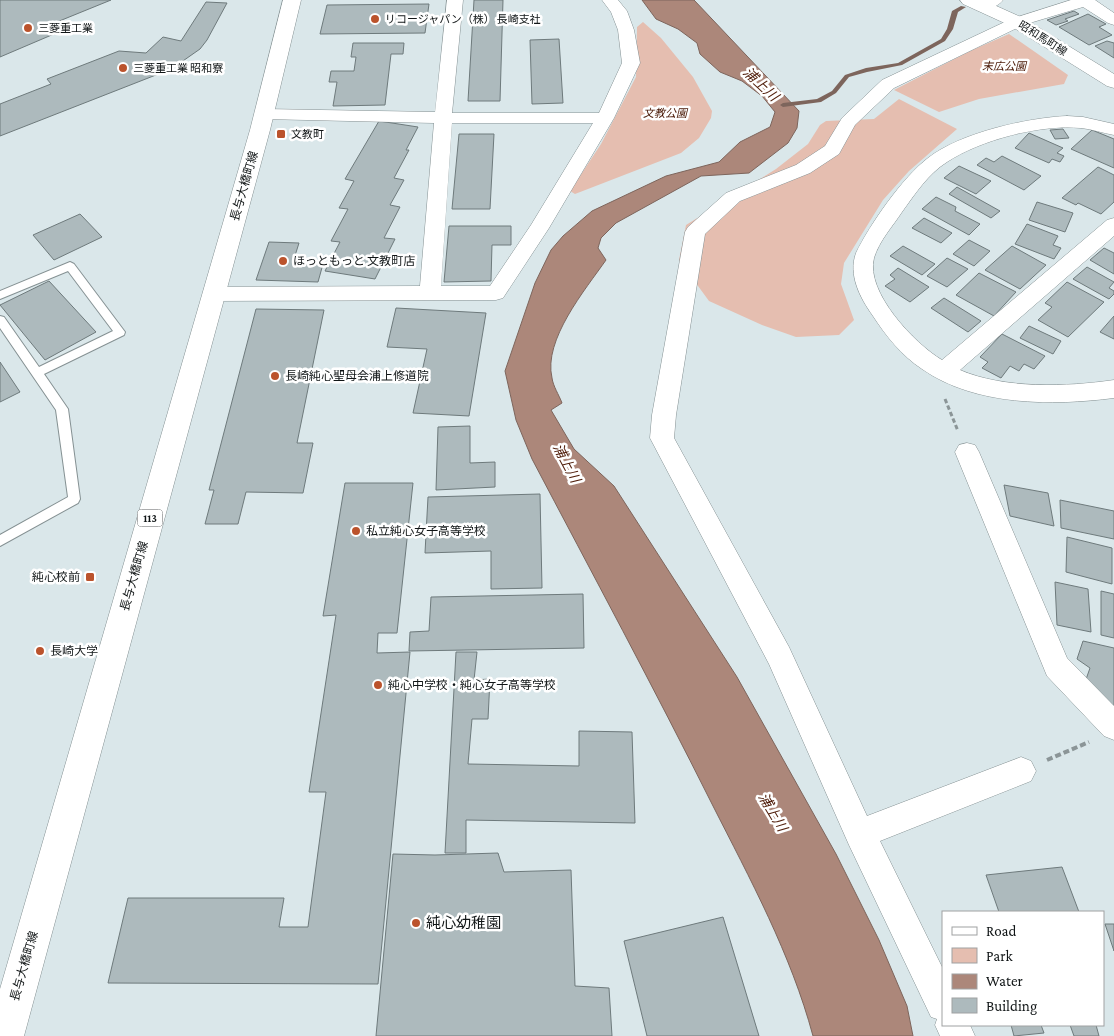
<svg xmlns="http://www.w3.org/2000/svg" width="1114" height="1036" font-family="'Crimson Pro','Noto Sans JP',serif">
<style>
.green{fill:#e5beb0}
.water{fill:#ac877a;stroke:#7d655c}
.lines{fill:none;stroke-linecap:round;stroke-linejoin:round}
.stream{fill:#7d655c;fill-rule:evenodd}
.building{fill:#adbabd;stroke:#6e7a7c}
.lane-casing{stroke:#859193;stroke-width:2}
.street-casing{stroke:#859193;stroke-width:1}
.secondary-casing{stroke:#859193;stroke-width:1}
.primary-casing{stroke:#859193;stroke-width:1}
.path-far1{stroke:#8b9597;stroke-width:3;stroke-dasharray:4.5 2.5;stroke-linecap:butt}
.path{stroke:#8b9597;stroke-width:4;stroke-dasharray:6 3;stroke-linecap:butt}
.lane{fill:#fff;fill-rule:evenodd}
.street{fill:#fff;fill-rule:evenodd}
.secondary{fill:#fff;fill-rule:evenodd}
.primary{fill:#fff;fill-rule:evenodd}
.poi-dot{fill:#bb532c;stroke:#fff;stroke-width:2}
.labels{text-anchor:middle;stroke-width:5;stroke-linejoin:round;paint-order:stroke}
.far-poi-label{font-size:11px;fill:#101516;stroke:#fff;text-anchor:start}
.far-street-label{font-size:11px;fill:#101516;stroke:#fff}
.far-park-label{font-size:11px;font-style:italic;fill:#481704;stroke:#fff}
.shield{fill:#fff;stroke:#585b5c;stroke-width:1}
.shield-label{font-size:11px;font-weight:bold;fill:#101516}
.street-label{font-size:12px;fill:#101516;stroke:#fff}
.poi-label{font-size:12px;fill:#101516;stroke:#fff;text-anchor:start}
.water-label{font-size:14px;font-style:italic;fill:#52200d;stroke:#fff}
.near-poi-label{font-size:15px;fill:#101516;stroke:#fff;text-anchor:start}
</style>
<rect width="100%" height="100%" fill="#dae7ea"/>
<path class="green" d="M643 22 661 38 693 77 712 111 711 118 699 138 681 153 575 194 570 191 601 144 636 77 637 27Z
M1009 34 1068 75 1064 84 979 99 939 112 894 90 970 51Z
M899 99 957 129 909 171 883 200 844 263 841 284 854 320 839 335 796 337 762 325 709 301 679 260 686 225 776 169 808 144 820 125 826 121 874 119Z"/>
<path class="water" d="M642 0H694L799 111 797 128 788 143 749 173 701 176 616 223 601 238 598 248 606 260C585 290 543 340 552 378 553 386 559 395 562 403L551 410 574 449 614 486 737 677 836 854 879 940 907 1006 913 1036H813C791 954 750 879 712 804 654 688 592 573 532 459L516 420 505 371 535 283 551 250 563 236 592 211 666 176 719 162 740 142 770 127 775 112 762 96 742 81 720 72 700 54 697 43 678 29 656 19Z"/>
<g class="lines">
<path class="stream" d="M961 6 966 7 958 12 953 29 945 41 902 65 867 72 849 77 836 93 821 102 783 107 780 105 783 103 817 99 832 91 845 75 866 68 898 63 941 39 947 29 952 11Z"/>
</g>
<path class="building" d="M0 0H111L52 24 61 31 0 57Z
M474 0H503L500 101H468Z
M206 2 227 3 207 40 200 49 180 63 161 73 0 136V104L51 84 47 79 119 51 146 53 163 37 181 41Z
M429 4 425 33 320 34 327 5Z
M1074 11 1079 14 1065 19 1068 21 1056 25 1047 20Z
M1088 14 1106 24 1099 27 1112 35 1089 45 1059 27Z
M559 39 563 103 532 104 530 40Z
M1107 41 1114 43V58L1095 46Z
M353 43H404L403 54H391L385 105 333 106 337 82H329L331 71H354L356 57H351Z
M379 121 418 127 406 150H409L394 178 404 180 390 205 400 207 384 238 395 239 375 279 325 271 340 242 331 241 348 209 339 208 354 181 345 179Z
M1063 129 1069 138 1055 139 1050 130Z
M1092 130 1114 139V168L1071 149Z
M1029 133 1063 148 1057 153 1064 156 1060 162 1052 159 1049 163 1015 148Z
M459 134H494L490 209H452Z
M1002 156 1041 176 1024 190 977 165 986 158 994 162Z
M959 166 991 181 976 194 944 178Z
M1098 167 1114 175V202L1101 214 1078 203 1076 205 1062 198Z
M957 187 1000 211 991 218 949 194Z
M936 197 956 207 955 211 980 224 969 235 922 209Z
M1037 202 1073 213 1065 232 1029 220Z
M80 214 102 237 54 260 33 235Z
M924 218 952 233 941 243 912 228Z
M1027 224 1058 236 1053 245 1061 248 1054 259 1015 244Z
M449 226H511V245H492L491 281 444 282Z
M969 240 990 251 974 266 953 254Z
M269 242 299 243 293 262 323 264 318 282 256 280Z
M903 246 935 264 922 275 890 256Z
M1012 246 1046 265 1020 289 985 270Z
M1104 248 1114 253V274L1090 260Z
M947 258 968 269 947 287 927 276Z
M1087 267 1114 282 1109 288 1114 291V294L1109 299 1073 279Z
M898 268 929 287 910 302 885 286 895 279 890 275Z
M979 273 1016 292 994 316 956 295Z
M49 281 96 332 45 360 0 305Z
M1067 282 1104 302 1068 337 1038 320 1052 307 1045 303Z
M944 298 981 321 968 332 931 308Z
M396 308 486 313 469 416 413 413 427 349 387 347Z
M256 309 324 310 297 443H313L303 493 246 492 238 524H205L214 490H209Z
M1114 316V339L1100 332Z
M1029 326 1061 341 1053 354 1020 338Z
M1002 334 1045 356 1034 369 1024 364 1019 371 1010 366 1001 378 982 368 988 362 980 357Z
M0 362 20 392 0 402Z
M470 426V463L495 462V487L436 490 438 427Z
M345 483H413L397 633H378L377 653 410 652 378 984 108 983 128 898H284L279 927H308L326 792H309L336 615 323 616Z
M1004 485 1048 493 1054 526 1010 516Z
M540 494 542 588 491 589V551L425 553 428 497Z
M1060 500 1114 511V539L1061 528Z
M1067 537 1112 548V584L1066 572Z
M1055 582 1088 589 1091 632 1057 625Z
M1101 591 1114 594V638L1101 635Z
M583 594 584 648 409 651 410 632 429 631 431 597Z
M1083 641 1114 648V706L1084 685 1090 668 1077 659Z
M456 652H477L474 680 490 679 488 719H472L468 764 579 766V731L632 732 635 823 466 820V853H445Z
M498 853 504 872 571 870 575 986 609 988 612 1036H376L393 854 435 855Z
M1062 867 1079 912H999L986 875Z
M723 917 759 1036H647L624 941Z
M1105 924H1114V951Z
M1011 1025H1041L1044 1033 1014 1036Z
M1070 1025H1096L1099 1036H1074Z"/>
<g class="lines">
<g class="lane-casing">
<path id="lane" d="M70 262 74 264 125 332 124 335 44 374 68 409 80 499 78 503 0 546V535L68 497 56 410 0 328V316L4 317 39 367 113 331 68 271 0 299V291Z"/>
</g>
<g class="street-casing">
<path id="street" d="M447 0H463L452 113H599L622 63 618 30 611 12 602 0H618L627 11 634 30 640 63 614 118 549 228 503 298 496 300 214 301 207 299 203 294 207 289 214 287 420 286 434 123 264 119 258 118 255 114 258 110 264 109 435 112ZM452 123H593L531 225 490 286H441Z
M982 0H1003C998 7 987 10 978 8L976 5Z
M1071 0H1095L1114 13V25L1108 23 1083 7 1023 25 894 88 855 125 839 154 810 173 740 201 705 234 676 415 674 438 789 647 867 816 1021 757 1031 761 1036 771 1031 781 880 841 943 969V1025H970L975 1036H940L935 1025 937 1019 931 1017 849 845 769 664 650 438 652 415 685 232 688 227 726 193 796 165 825 146 842 118 882 80 1011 19Z
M1067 116 1083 117 1114 124V135C1103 133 1092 129 1081 128 1041 124 980 140 947 162 928 174 915 194 902 212 893 226 879 241 874 258 865 292 915 344 942 360L1107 220 1114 218V236L960 370C1004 389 1067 387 1114 380V398C1052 406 975 406 922 369 902 356 886 336 873 316 860 298 848 275 856 253 870 224 903 177 928 158 960 133 1026 118 1067 116Z
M967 443 975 445 979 452 1067 658 1114 706V740L1104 736 1047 676 955 452 959 445Z"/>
</g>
<g class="secondary-casing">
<path id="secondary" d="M960 0H983L1023 18 1114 74V88L1107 86 1011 26 963 4Z"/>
</g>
<g class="primary-casing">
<path id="primary" d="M283 0H301L270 130 24 1036H0V989L250 130Z"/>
</g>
<path class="path-far1" d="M945 399 958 431"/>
<path class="path" d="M1047 760 1089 742"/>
<use href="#lane" class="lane"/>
<use href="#street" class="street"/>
<use href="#secondary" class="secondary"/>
<use href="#primary" class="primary"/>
</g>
<g class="poi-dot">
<circle cx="375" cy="19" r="5"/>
<circle cx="28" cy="28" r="5"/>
<circle cx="123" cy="68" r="5"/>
<rect x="276" y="129" width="10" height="10" rx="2.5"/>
<circle cx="283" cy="261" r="5"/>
<circle cx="275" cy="376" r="5"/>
<circle cx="356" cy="531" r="5"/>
<rect x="85" y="572" width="10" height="10" rx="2.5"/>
<circle cx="40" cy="651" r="5"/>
<circle cx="378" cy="685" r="5"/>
<circle cx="416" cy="923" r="5"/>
</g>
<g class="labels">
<g class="far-poi-label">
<text x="385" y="23">リコージャパン（株） 長崎支社</text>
<text x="38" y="32">三菱重工業</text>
<text x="133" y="72">三菱重工業 昭和寮</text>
<text x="291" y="138">文教町</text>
</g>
<g class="far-street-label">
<text transform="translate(1043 38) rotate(32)" y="4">昭和馬町線</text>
</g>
<g class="far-park-label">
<text x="1004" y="70">末広公園</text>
<text x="665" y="117">文教公園</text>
</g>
<rect class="shield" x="137.5" y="509.5" width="25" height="17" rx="4"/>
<g class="shield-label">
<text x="150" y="522">113</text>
</g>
<g class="street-label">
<text transform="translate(244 186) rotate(-74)" y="4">長与大橋町線</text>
<text transform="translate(134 576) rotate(-74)" y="4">長与大橋町線</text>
<text transform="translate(24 966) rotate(-74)" y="4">長与大橋町線</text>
</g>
<g class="poi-label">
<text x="293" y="265">ほっともっと 文教町店</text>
<text x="285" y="380">長崎純心聖母会浦上修道院</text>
<text x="366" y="535">私立純心女子高等学校</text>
<text x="80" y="581" text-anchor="end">純心校前</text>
<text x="50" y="655">長崎大学</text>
<text x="388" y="689">純心中学校・純心女子高等学校</text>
</g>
<g class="water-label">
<text transform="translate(761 84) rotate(43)" y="5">浦上川</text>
<text transform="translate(567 463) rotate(62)" y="5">浦上川</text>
<text transform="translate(773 812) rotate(59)" y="5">浦上川</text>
</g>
<g class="near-poi-label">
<text x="426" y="928">純心幼稚園</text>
</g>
</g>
<rect x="942" y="911" width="162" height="115" fill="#ffffff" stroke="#9fa1a2"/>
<rect x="952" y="927" width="25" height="8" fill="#ffffff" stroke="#9fa1a2"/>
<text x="986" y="936" font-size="15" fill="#101516">Road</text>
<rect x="952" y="948" width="25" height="15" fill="#e5beb0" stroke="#9fa1a2"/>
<text x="986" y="961" font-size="15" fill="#101516">Park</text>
<rect x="952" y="974" width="25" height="15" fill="#ac877a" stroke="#9fa1a2"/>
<text x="986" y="986" font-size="15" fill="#101516">Water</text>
<rect x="952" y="998" width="25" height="15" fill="#adbabd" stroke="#9fa1a2"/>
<text x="986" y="1011" font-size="15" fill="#101516">Building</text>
</svg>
